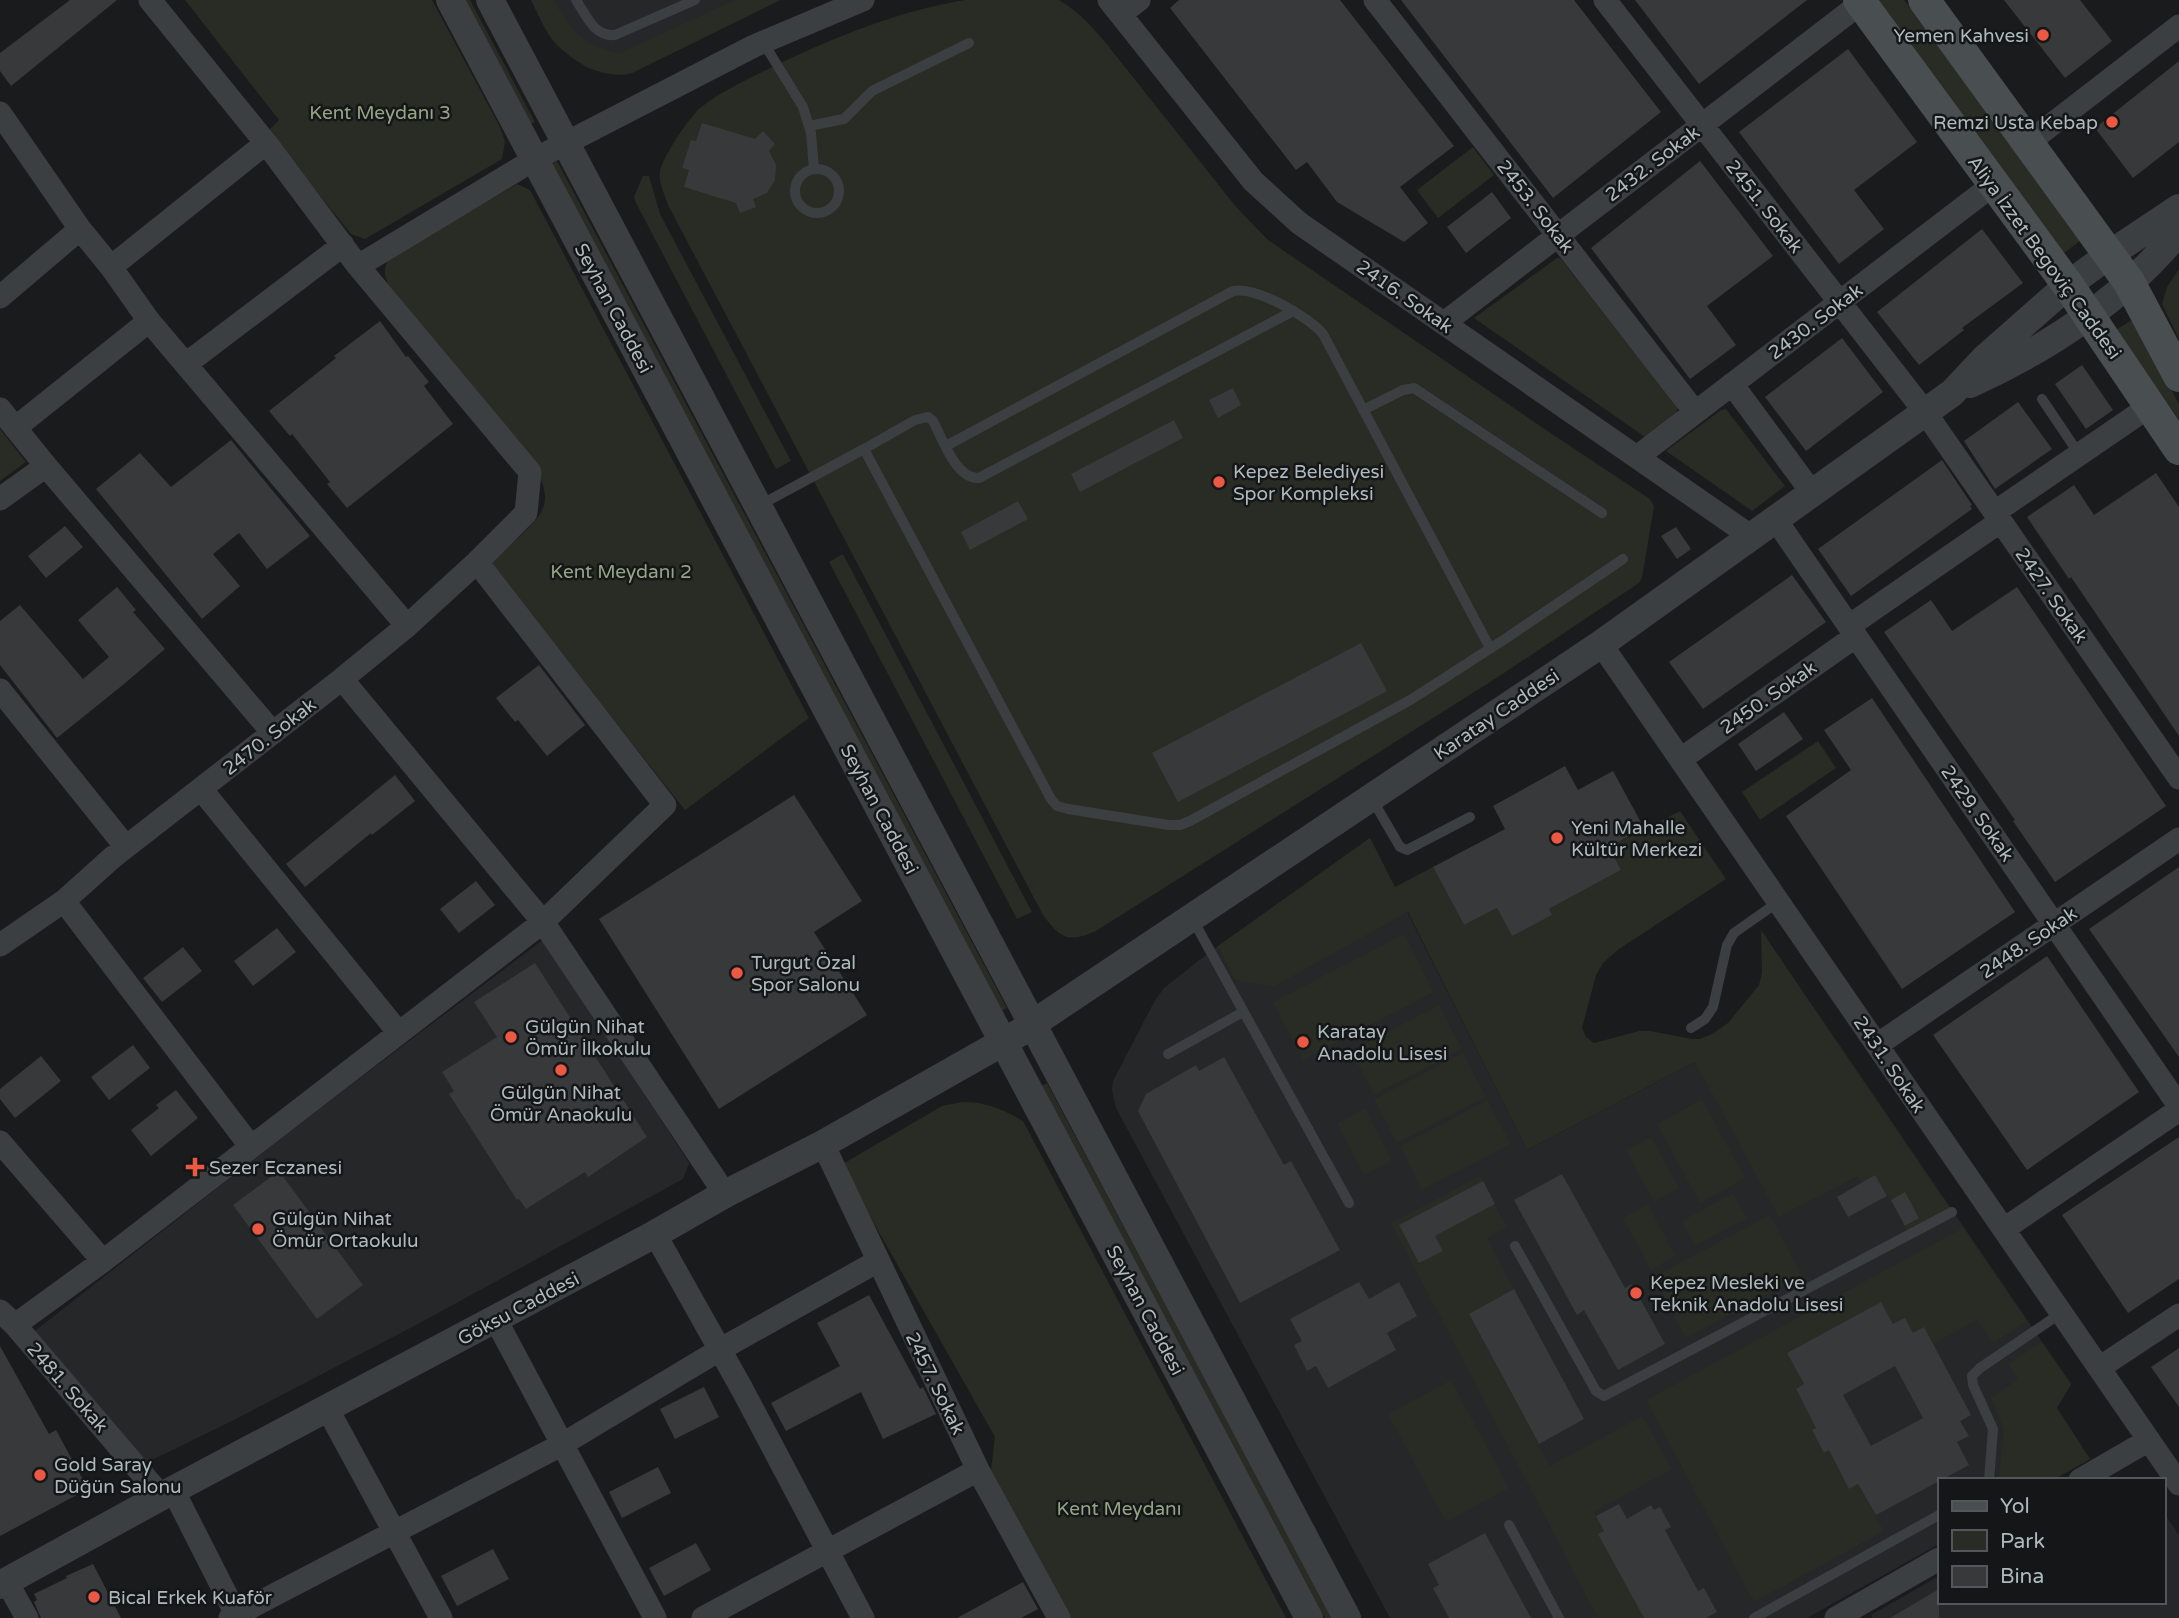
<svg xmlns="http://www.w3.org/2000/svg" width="2179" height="1618" font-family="'Varela Round',sans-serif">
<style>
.built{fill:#262729}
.green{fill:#282c24}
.building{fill:#37393b;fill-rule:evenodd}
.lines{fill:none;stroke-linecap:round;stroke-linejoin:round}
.service{stroke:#3b3f41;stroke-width:10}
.minor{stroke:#3b3f41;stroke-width:23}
.tertiary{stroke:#3b3f41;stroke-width:28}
.secondary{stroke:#494f51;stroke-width:32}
.poi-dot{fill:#eb5843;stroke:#151617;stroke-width:2.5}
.labels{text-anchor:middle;stroke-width:5;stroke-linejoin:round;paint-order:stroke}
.poi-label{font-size:19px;fill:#adb9bb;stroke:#151617;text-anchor:start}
.park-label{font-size:19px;fill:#94a585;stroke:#151617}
.street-label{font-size:19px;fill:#adb9bb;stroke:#151617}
</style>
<rect width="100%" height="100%" fill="#1a1b1c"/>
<path class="built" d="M531 0H780L632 73 623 75 594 70 586 67 556 44Z
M1370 838 1527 1150 1810 1002 2071 1384 2057 1408 2090 1459 2053 1480H1939V1544L1807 1618H1390L1116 1108 1112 1090 1113 1081 1154 1002 1164 988 1211 951Z
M544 939 689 1163 683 1179 418 1324 236 1419 144 1464 31 1334 285 1135Z
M2163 1512 2179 1535V1618H1872L1871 1615 1939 1576V1602H2163Z"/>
<path class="green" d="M185 0H432L500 127 505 142 502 159 365 239 351 234 268 131 279 120Z
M463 0H470L535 122 529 125Z
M531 0H554C571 31 584 47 620 53L735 0H780L632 73C604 80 575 63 556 44 545 32 538 14 531 0Z
M965 0H1059C1080 12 1094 29 1109 47L1237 208 1268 240 1546 430 1650 499 1654 506 1642 578 1639 583 1498 677 1096 931C1068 943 1061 939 1043 915L669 207C665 196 658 182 660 171 663 157 689 117 700 108 717 94 740 83 760 73 825 41 893 12 965 0Z
M1876 0H1904L2081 240 2063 254Z
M1473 147 1494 175 1438 218 1417 190Z
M557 161 1007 1008 1001 1011 551 164Z
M643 176H649L660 214 791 461 776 469 636 203 634 197Z
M517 184 530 190 809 718 685 810 489 562C504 549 540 523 544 505 547 493 542 482 538 472L388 284C383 272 384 265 391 256Z
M1557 258H1560L1678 407 1676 413 1645 437 1474 318Z
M2179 269V339L2162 304 2167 287Z
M2133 319 2179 404V419L2116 330Z
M1726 409 1785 486 1752 511 1666 451 1721 410Z
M0 429 26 462 0 481Z
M843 554 1032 912 1017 919 829 562Z
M1818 741 1836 768 1760 820 1742 792Z
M1680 811 1726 879 1619 949 1603 963 1596 975 1582 1028 1586 1037 1594 1043 1639 1031H1650L1692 1039H1700L1712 1034 1728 1023 1759 985 1762 973 1761 930 1952 1212 1909 1234 1905 1226 1919 1218 1905 1193 1891 1200 1875 1176 1862 1183 1858 1176 1779 1217 1695 1062 1527 1150 1408 912 1273 987 1238 981 1233 977 1218 946 1370 838 1395 887 1433 867 1464 925 1497 908 1512 936 1549 909 1621 870 1609 847Z
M1404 934 1434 992 1303 1060 1273 1002Z
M1439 1005 1462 1049 1374 1095 1351 1051Z
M1463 1053 1486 1097 1397 1143 1374 1099Z
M1047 1083 1332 1618H1325L1041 1086Z
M1702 1099 1745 1178 1700 1203 1657 1124Z
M1487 1100 1511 1144 1422 1190 1400 1146Z
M962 1102C986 1102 1003 1109 1023 1121L1286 1618H1068L991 1470 995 1437 841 1165 942 1106Z
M1365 1108 1392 1161 1364 1175 1337 1123Z
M1651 1137 1679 1188 1654 1202 1626 1150Z
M1480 1176 1483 1181 1399 1225 1419 1263 1443 1251 1435 1236 1495 1204 1507 1227 1487 1238 1514 1289 1469 1314 1550 1466 1642 1416 1672 1469 1594 1512 1602 1527 1608 1525 1644 1618H1598L1391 1223Z
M1733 1193 1747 1218 1695 1246 1682 1221Z
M1648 1204 1675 1256 1651 1270 1623 1218Z
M1770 1215 1802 1276 1686 1338 1653 1277Z
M1963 1228 2027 1321 1994 1343 1977 1320 1933 1344 1893 1324 1881 1302 1787 1353 1804 1385 1796 1390 1816 1428 1812 1430 1825 1453 1829 1450 1849 1488 1858 1484 1884 1531 1754 1602 1646 1400Z
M2042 1342 2071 1384 2057 1408 2090 1459 2053 1480H1998L2004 1430 1991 1398 2018 1379 2008 1364Z
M1451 1380 1509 1488 1446 1522 1388 1414Z"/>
<path class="building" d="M70 0H117L11 86 0 71V53Z
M1179 0H1340L1454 146 1400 187 1428 223 1404 242 1337 202 1307 162 1296 170 1170 8Z
M1401 0H1574L1661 112 1553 198Z
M1635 0H1807L1699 84Z
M2004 0H2080L2112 41 2065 78Z
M1848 49 1917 142 1854 190 1884 229 1839 264 1739 132Z
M2179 61V142L2133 178 2095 128Z
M702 123 755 139 763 131 775 144 769 151 776 165 775 180 767 193 753 199 756 207 740 213 736 203 684 187 689 170 682 168 691 140 696 141Z
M1700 161 1773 256 1707 306 1736 345 1690 379 1591 248Z
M1492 192 1511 218 1466 253 1447 227Z
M1982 229 2023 283 1962 328 1964 330 1919 365 1877 312Z
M380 321 406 357 408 356 429 382 424 386 453 424 347 508 327 484 330 482 292 434 290 436 269 411 336 358 334 356Z
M1842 338 1883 392 1806 451 1765 397Z
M2082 365 2113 410 2086 429 2055 384Z
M1233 388 1241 405 1218 418 1209 400Z
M2018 402 2052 449 1995 489 1964 441Z
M1174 420 1183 438 1080 492 1071 474Z
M231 440 310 536 267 569 239 533 213 554 240 586 202 619 96 489 140 453 171 487Z
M1942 460 1972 505 1970 506 1972 509 1851 596 1818 549Z
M2156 473 2179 507V736L2071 577 2069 579 2027 517 2074 485 2094 515Z
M1018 501 1028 519 970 550 961 532Z
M65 526 83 547 46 578 28 556Z
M1676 527 1691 549 1677 559 1661 536Z
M1792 575 1826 622 1703 709 1669 662Z
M117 587 136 610 133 612 165 649 124 684 57 738 0 665V621L20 605 83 679 109 657 78 620Z
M2017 587 2166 806 2055 882 2013 821 2015 820 1884 632 1931 600 1952 631Z
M1361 643 1387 691 1178 802 1152 753Z
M539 665 585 725 547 756 518 720 515 722 496 698Z
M1872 698 2015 912 1902 989 1786 816 1851 770 1824 730Z
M1784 712 1803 739 1756 771 1738 744Z
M1565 766 1578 790 1613 771 1644 828 1609 847 1621 870 1549 909 1552 915 1512 936 1497 908 1464 925 1433 867 1505 829 1493 806Z
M395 775 415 801 372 835 371 833 305 887 286 864Z
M794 795 862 901 814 932 867 1015 719 1109 599 919Z
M2179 867V1057L2089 929Z
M476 881 495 905 459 933 440 909Z
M277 928 296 952 253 986 234 961Z
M183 947 202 971 162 1002 143 978Z
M2047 956 2139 1092 2027 1170 1933 1035Z
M535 963 647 1137 588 1177 585 1172 526 1209 519 1199 517 1200 449 1094 454 1091 442 1072 497 1037 474 1002Z
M133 1045 150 1068 109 1100 91 1077Z
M41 1056 61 1081 15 1118 0 1099V1089Z
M1224 1057 1284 1165 1291 1161 1340 1250 1240 1303 1138 1111 1146 1094 1196 1065 1199 1071Z
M176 1090 198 1118 151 1156 131 1130 159 1108 156 1105Z
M2179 1137V1279L2128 1313 2062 1215Z
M279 1171 363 1285 317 1319 233 1205Z
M1562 1174 1625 1288 1632 1284 1665 1344 1618 1370 1584 1310 1577 1315 1514 1200Z
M1875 1175 1887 1196 1848 1217 1837 1197Z
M1483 1181 1495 1204 1435 1236 1443 1251 1419 1263 1399 1225Z
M1905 1192 1919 1218 1905 1226 1891 1200Z
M1359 1282 1369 1299 1399 1282 1417 1316 1387 1333 1396 1350 1328 1388 1316 1366 1307 1371 1294 1345 1302 1341 1290 1319Z
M1514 1289 1584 1419 1539 1444 1469 1314Z
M869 1295 920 1389 923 1387 936 1414 883 1439 861 1392 786 1431 771 1403 840 1366 817 1323Z
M1881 1302 1893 1324 1905 1318 1913 1333 1924 1327 1971 1415 1960 1421 1969 1436 1957 1442 1969 1465 1876 1515 1858 1484 1849 1489 1829 1450 1824 1453 1812 1430 1816 1428 1796 1389 1804 1384 1787 1353ZM1895 1366 1923 1418 1871 1446 1843 1395Z
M0 1346 49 1434 56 1430 88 1489 0 1536Z
M2179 1348V1407L2151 1367Z
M704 1387 719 1417 675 1439 660 1409Z
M658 1467 671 1493 622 1518 609 1492Z
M1619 1504 1627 1519 1651 1505 1654 1510 1660 1507 1671 1527 1665 1530 1698 1591 1704 1588 1717 1612 1706 1618H1644L1598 1534 1604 1531 1596 1516Z
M1485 1533 1531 1618H1449L1433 1588 1439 1585 1428 1564Z
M696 1543 711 1570 664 1596 649 1568Z
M493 1549 509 1579 457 1606 441 1576Z
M93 1564 121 1618H41L34 1602 37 1600 34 1594 67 1578 66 1576Z
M1023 1582 1038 1609 1021 1618H957Z
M1939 1589V1618H1890Z"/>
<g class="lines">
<path class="service" d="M576 0C586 15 594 37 615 35L695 0
M763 42 803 107 811 133 814 169
M809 126 844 119 872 91 969 43
M795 191a22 22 0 1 1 44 0a22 22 0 1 1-44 0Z
M2042 399 2079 454
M1363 410 1403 390 1414 388 1602 513
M946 446 1233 291C1256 286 1309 317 1323 334L1490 648
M864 449 915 420 928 417 933 421C943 440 956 479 979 478L1293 311
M760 505 864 449 1051 799 1057 806 1068 809 1169 825H1180L1190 821 1412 699 1508 637 1623 559
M1372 799 1400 847 1407 850 1470 817
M1192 918 1349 1203
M1691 1028 1705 1019 1713 1007 1727 945 1734 933 1778 902
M1168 1054 1243 1012
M1515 1246 1596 1391 1604 1396 1952 1212
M1989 1480 1993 1429 1973 1385 1972 1376 1980 1368 2061 1313
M1509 1525 1559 1618
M1754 1618 1939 1515"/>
<path class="minor" d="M1109 0 1253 181 1299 223 1752 537
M1375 0 1695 412
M1605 0 1925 412 2179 778
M1121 14 1139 0
M0 113 80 229 111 267 149 321 407 626
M2028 143 2179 26
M358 266 535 159 566 143 754 46 863 0
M111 267 266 143
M0 297 80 229
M1444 323 1861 3
M186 364 343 245
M1732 384 1813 494
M0 409 46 466 273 733
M15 428 149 321
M1637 457 1994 184
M0 499 46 466
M1995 512 2150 406
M1776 520 2179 1106
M1849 626 2001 521
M1601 644 2179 1484
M342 679 543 922 725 1194
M0 690 126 847
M1681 759 1856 636
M201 789 399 1033
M64 901 251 1147
M0 945 64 901 113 857 342 679 407 626 477 562 526 513 530 472 358 266 266 143 150 0
M1877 1045 2179 839
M0 1142 103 1261
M823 1144 978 1470 1059 1618
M2004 1229 2179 1110
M655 1234 742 1389 863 1618
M0 1311 15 1325 162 1497
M496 1320 655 1618
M15 1325 103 1261 543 922 665 805 477 562
M2099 1368 2179 1315
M327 1408 441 1618
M2080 1480 2149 1440
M173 1490 238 1618
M7 1582 27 1618
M230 1618 561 1445 721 1349 878 1261
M703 1618 978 1470
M1836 1618 1939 1559"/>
<path class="tertiary" d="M450 0 1309 1618
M490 0 1347 1618
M1970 384C2047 349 2125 298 2179 231
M0 1585 173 1490 655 1234 725 1194 823 1144 1019 1033 1601 644 1952 393 1984 359 2068 285 2110 254 2179 208"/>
<path class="secondary" d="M1859 0 2068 285 2179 449
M1924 0 2129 282 2179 376"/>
</g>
<g class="poi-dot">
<circle cx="2043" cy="35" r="7"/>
<circle cx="2112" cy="122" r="7"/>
<circle cx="1219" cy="482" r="7"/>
<circle cx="1557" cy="838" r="7"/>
<circle cx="737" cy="973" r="7"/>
<circle cx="511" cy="1037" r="7"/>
<circle cx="1303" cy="1042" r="7"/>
<circle cx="561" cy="1070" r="7"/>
<path d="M191.5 1156.5h7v7h7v7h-7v7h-7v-7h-7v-7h7z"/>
<circle cx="258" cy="1229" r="7"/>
<circle cx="1636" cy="1293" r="7"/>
<circle cx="40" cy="1475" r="7"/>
<circle cx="94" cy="1597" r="7"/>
</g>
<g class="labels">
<g class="poi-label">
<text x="2029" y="42" text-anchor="end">Yemen Kahvesi</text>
<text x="2098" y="129" text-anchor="end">Remzi Usta Kebap</text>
<text x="1233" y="478">Kepez Belediyesi<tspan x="1233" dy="22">Spor Kompleksi</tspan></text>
<text x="1571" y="834">Yeni Mahalle<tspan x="1571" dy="22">Kültür Merkezi</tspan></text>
<text x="751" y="969">Turgut Özal<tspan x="751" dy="22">Spor Salonu</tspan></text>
<text x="525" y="1033">Gülgün Nihat<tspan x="525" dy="22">Ömür İlkokulu</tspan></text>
<text x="1317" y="1038">Karatay<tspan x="1317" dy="22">Anadolu Lisesi</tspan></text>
<text x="561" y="1099" text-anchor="middle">Gülgün Nihat<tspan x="561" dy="22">Ömür Anaokulu</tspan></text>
<text x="209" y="1174">Sezer Eczanesi</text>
<text x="272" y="1225">Gülgün Nihat<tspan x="272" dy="22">Ömür Ortaokulu</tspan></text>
<text x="1650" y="1289">Kepez Mesleki ve<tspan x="1650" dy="22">Teknik Anadolu Lisesi</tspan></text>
<text x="54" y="1471">Gold Saray<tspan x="54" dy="22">Düğün Salonu</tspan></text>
<text x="108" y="1604">Bical Erkek Kuaför</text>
</g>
<g class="park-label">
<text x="380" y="119">Kent Meydanı 3</text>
<text x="621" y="578">Kent Meydanı 2</text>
<text x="1119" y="1515">Kent Meydanı</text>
</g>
<g class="street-label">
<text transform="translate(1652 163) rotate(-37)" y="7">2432. Sokak</text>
<text transform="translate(1536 206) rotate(52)" y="7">2453. Sokak</text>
<text transform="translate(1765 206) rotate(52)" y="7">2451. Sokak</text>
<text transform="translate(2045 257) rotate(54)" y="7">Aliya İzzet Begoviç Caddesi</text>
<text transform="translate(1405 296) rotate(35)" y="7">2416. Sokak</text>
<text transform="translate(614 308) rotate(62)" y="7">Seyhan Caddesi</text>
<text transform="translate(1815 321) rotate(-37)" y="7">2430. Sokak</text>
<text transform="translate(2052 595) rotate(55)" y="7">2427. Sokak</text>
<text transform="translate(1768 697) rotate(-35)" y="7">2450. Sokak</text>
<text transform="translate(1496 714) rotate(-34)" y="7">Karatay Caddesi</text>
<text transform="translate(269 736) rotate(-38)" y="7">2470. Sokak</text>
<text transform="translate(880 809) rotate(62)" y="7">Seyhan Caddesi</text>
<text transform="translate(1978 813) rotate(55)" y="7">2429. Sokak</text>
<text transform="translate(2028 942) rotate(-34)" y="7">2448. Sokak</text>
<text transform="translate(1890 1064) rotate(56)" y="7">2431. Sokak</text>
<text transform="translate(518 1308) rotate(-28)" y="7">Göksu Caddesi</text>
<text transform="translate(1146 1310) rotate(62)" y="7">Seyhan Caddesi</text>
<text transform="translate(936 1383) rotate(64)" y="7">2457. Sokak</text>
<text transform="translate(68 1387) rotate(49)" y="7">2481. Sokak</text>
</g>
</g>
<rect x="1938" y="1478" width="228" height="126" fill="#151617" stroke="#525759" stroke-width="2"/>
<rect x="1952" y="1501" width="35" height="10" fill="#494f51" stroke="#525759" stroke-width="2"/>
<text x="2000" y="1513" font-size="21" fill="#adb9bb">Yol</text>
<rect x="1952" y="1530" width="35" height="21" fill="#282c24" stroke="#525759" stroke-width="2"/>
<text x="2000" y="1548" font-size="21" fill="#adb9bb">Park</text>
<rect x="1952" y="1566" width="35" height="21" fill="#37393b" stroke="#525759" stroke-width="2"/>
<text x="2000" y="1583" font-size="21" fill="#adb9bb">Bina</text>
</svg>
